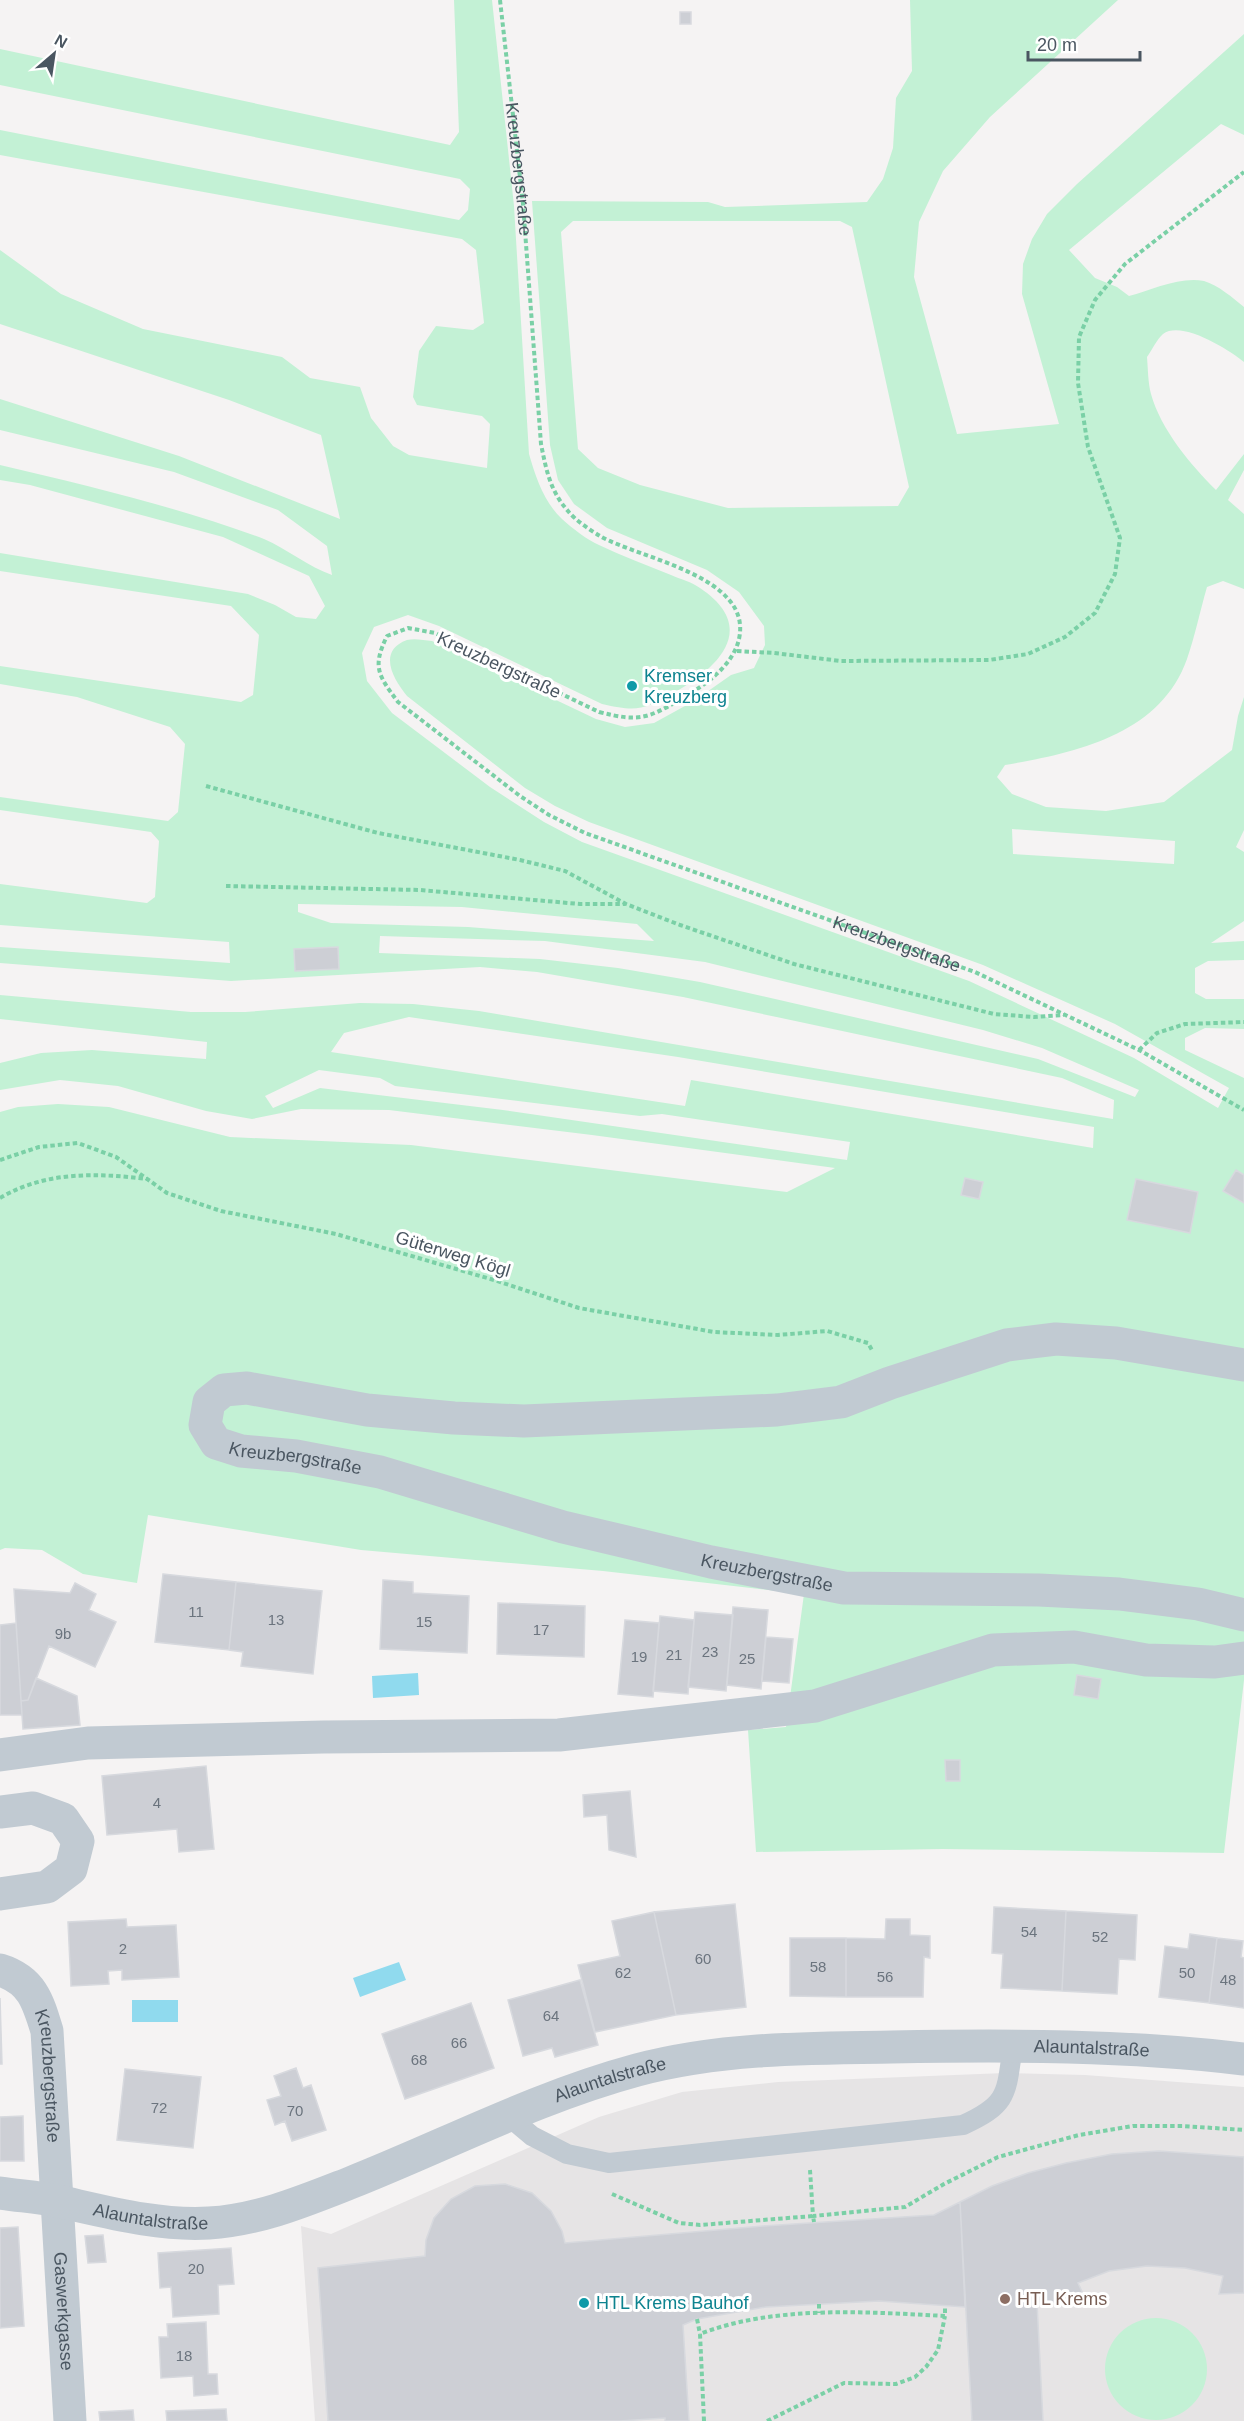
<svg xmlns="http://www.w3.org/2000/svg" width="1244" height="2421" font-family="Helvetica,sans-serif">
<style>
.education{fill:#e6e4e5}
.green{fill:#c3f1d5;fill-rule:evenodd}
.water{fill:#90daee}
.building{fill:#cdcfd5;stroke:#d7d9de;stroke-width:1.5}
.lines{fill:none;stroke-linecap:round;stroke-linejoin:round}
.path{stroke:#7ad0a6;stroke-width:4;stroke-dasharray:4.5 3;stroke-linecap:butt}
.lane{stroke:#c1cad2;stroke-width:20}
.street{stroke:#c1cad2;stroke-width:33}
.culture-dot{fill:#0f9aa8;stroke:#fff;stroke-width:2}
.education-dot{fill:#8d6e63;stroke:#fff;stroke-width:2}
.labels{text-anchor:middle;stroke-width:6;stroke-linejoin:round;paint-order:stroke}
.number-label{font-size:15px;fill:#6b747e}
.street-label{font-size:18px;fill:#4a5661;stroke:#fff}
.culture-label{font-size:18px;fill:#0d838f;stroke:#fff;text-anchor:start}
.education-label{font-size:18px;fill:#785e54;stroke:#fff;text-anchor:start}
</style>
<rect width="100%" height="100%" fill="#f5f3f3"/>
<path class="education" d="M1005 2073 1085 2075 1244 2087V2421H315L301 2226 331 2234 599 2117 682 2092 778 2082Z"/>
<path class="green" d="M454 0H492L514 206 529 454C536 478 544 502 562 519 572 528 587 540 599 545 622 556 647 565 671 575 680 579 692 582 700 588 758 627 721 666 675 692 644 710 637 712 602 704L439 626 408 615 374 627 362 653 367 681 392 713 490 787 544 822 582 842 969 981 1134 1058 1218 1108 1229 1088 1115 1024 983 965 589 822 555 806 525 788 407 696C393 679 377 651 407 640 414 638 424 640 432 641L596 719 625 727 654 723 694 701 731 675 754 668 765 645 764 626 739 592 707 570 607 528 574 504 558 480 550 445 532 201 708 202 725 207 867 202 883 179 893 148 896 98 912 71 910 0H1118L990 117 943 171 919 222 914 277 957 434 1059 424 1022 294 1023 264 1032 239 1047 214 1077 184 1244 34V135L1221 124 1069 250 1095 278 1117 287 1129 296C1151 290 1181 276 1204 281 1218 285 1233 298 1244 307V362C1229 350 1182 320 1163 334 1157 339 1152 350 1147 357 1148 369 1148 383 1151 394 1161 430 1191 465 1216 490L1244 454V470L1228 500 1244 514V589L1223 581 1207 587C1200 611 1195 636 1187 659 1160 735 1075 753 1005 765L997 777 1012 794 1046 807 1106 811 1164 802 1232 750 1238 716 1244 697V830L1236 847 1244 852V921L1211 943 1244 941V960L1208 961 1195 968V993L1206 999H1244V1029L1205 1028 1185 1038V1050L1244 1078V1680L1224 1853 943 1849 756 1852 748 1730 786 1727 804 1594 603 1571 361 1550 148 1515 137 1583 83 1574 42 1550 5 1548 0 1550V1112L18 1107 58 1104 109 1107 230 1137 411 1145 787 1192 835 1168 592 1135 389 1110 301 1109 252 1119 206 1111 118 1086 60 1080 0 1090V1063L41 1053 92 1050 206 1059 207 1042 0 1019V995L191 1012H245L360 1003 413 1004 479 1011 1113 1119 1114 1100 1062 1078 683 997 537 972 480 967 231 981 0 963V947L230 963 229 942 0 925V884L147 903 155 897 159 841 151 832 0 810V797L168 821 178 812 185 744 170 727 77 697 0 684V666L241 702 253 695 259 635 231 606 0 571V553L248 594 275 605 296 617 316 619 325 606 309 576 223 537 30 485 0 480V465C89 486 178 507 264 539 287 549 309 567 332 575L327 546 278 510 174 472 0 430V399L179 456 340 519 321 435 229 400 0 324V250L61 294 143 329 282 357 310 378 360 387 371 418 393 446 409 455 487 468 490 424 482 416 417 405 413 397 419 351 436 326 473 330 484 323 476 250 462 239 0 155V130L459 220 468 210 470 189 460 179 0 85V49L450 145 459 132ZM573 221H840L852 227 909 487 898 506 728 508 640 485 598 468 578 449 561 232ZM1012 829 1175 841 1174 864 1013 854ZM298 904 462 907 637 924 654 941 468 927 331 923 298 912ZM380 936 545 941 705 962 983 1030 1042 1048 1139 1090 1135 1097 1038 1059 700 982 618 968 540 959 379 953ZM409 1017 678 1057 1094 1127 1093 1148 691 1080 685 1106 331 1052 344 1033ZM319 1070 380 1078 395 1086 640 1116 662 1114 850 1142 847 1160 503 1110 320 1088 273 1108 265 1096Z
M1105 2369a51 51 0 1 1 102 0a51 51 0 1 1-102 0Z"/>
<path class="water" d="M418 1673 419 1695 373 1698 372 1676Z
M399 1962 406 1980 360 1997 353 1978Z
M132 2000H178V2022H132Z"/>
<path class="building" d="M680 12H691V24H680Z
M338 947 339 969 295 971 294 949Z
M1236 1170 1244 1175V1203L1223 1191Z
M965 1178 983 1182 979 1199 961 1195Z
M1136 1179 1198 1192 1190 1233 1127 1220Z
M163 1574 236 1582 229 1650 155 1642Z
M383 1580 413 1582V1593L469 1596 467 1653 380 1649Z
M236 1582 322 1591 313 1674 241 1666 243 1652 229 1650Z
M75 1583 96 1594 89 1610 116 1622 95 1667 49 1646 28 1700 21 1701 14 1589 70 1593Z
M498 1603 585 1606 584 1657 497 1654Z
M733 1607 768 1610 761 1689 727 1685Z
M695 1612 733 1615 726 1691 688 1687Z
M660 1616 694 1620 688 1694 653 1691Z
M625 1620 659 1623 653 1697 618 1694Z
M16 1623 22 1715H0V1625Z
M766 1637 793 1639 789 1683 762 1681Z
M1077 1675 1101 1679 1098 1699 1074 1695Z
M36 1678 77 1696 80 1725 23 1729 21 1701 28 1700Z
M945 1760H960V1781H946Z
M206 1766 214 1849 179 1852 177 1829 107 1835 102 1776Z
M630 1791 636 1857 609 1850 607 1815 584 1817 583 1795Z
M735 1904 746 2007 676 2015 654 1912Z
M994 1907 1066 1911 1062 1991 1001 1988 1003 1954 992 1953Z
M1066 1911 1137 1915 1135 1960 1119 1959 1117 1994 1062 1991Z
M654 1912 676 2015 595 2032 578 1965 620 1956 612 1921Z
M126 1919 127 1927 176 1925 179 1977 122 1980V1970L108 1971 109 1984 71 1986 68 1922Z
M886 1919H910V1935L930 1936V1958L924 1957 923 1997H846V1938L885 1939Z
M1190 1934 1217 1938 1209 2003 1159 1997 1165 1946 1188 1949Z
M790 1938H846V1997L790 1996Z
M1217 1938 1243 1941 1241 1957 1244 1958V2008L1209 2003Z
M580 1980 598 2045 555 2057 552 2048 523 2056 508 2000Z
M0 1998 2 2064H0Z
M471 2003 494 2068 405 2099 382 2034Z
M296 2068 303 2088 311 2085 326 2130 292 2141 285 2121 275 2125 267 2100 281 2096 274 2076Z
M125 2069 201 2077 193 2148 117 2140Z
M23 2116 24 2161H0V2117Z
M1159 2151 1244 2157V2293L1219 2294 1223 2276 1185 2268 1147 2266 1109 2271 1078 2283 1086 2300 1037 2303 1043 2421H972L960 2202 992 2186 1028 2173 1066 2163 1112 2154Z
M505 2184 532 2193 551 2211 562 2231 565 2243 763 2226 934 2215 960 2202 965 2307 879 2301 766 2307 697 2319 683 2325 689 2421H665V2418L620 2421H328L318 2268 425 2256 426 2240 434 2218 451 2199 475 2186Z
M18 2227 24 2326 0 2328V2228Z
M103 2235 106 2262 88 2263 85 2236Z
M231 2248 234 2284 218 2285 219 2314 173 2317 171 2287 160 2288 158 2253Z
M206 2322 208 2374H217L218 2394 194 2396 193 2376 161 2378 159 2337H168L167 2324Z
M226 2409 227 2421H167L166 2411Z
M133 2410 134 2421H100L99 2412Z"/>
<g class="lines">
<g class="path">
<path id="s1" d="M500 0 523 204 541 444C546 469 550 491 568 511 575 520 590 530 600 536 640 559 753 576 739 639 733 666 704 686 681 699 647 719 639 722 599 712L435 633 408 628 387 636C372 667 378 675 398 702L520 796 549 815 585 833 975 972 1139 1050 1244 1110"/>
<path d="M737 651 774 653 841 661 989 660 1028 654 1065 637 1095 613 1115 574 1120 538 1088 447 1078 383 1079 337 1095 300 1125 264 1244 172"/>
<path d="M206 786 378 833 520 860 565 871 626 904 680 925 794 964 994 1014 1034 1017 1064 1015"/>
<path d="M226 886 420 890 580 904H625"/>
<path d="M1139 1050 1157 1033 1185 1024 1244 1022"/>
<path d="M0 1160 39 1147 78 1143 116 1157 167 1193 221 1211 336 1234 494 1280 579 1308 714 1332 778 1335 827 1331 868 1343 873 1352"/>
<path d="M0 1198C46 1171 96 1173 147 1179"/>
<path d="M810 2170 813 2216 905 2207 944 2184 998 2157 1079 2135 1133 2126H1183L1244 2130"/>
<path d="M612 2194 679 2223 700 2225 813 2216 814 2222"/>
<path d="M819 2304V2313"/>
<path d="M697 2319 700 2334"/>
<path d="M704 2421 700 2334C774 2305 867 2312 945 2316V2306"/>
<path d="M767 2421 844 2383 896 2384 915 2377 926 2367 938 2350 945 2316"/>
</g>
<path class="lane" d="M507 2115 532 2136 567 2154 609 2163 963 2125C1010 2104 1006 2092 1013 2045"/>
<g class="street">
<path id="s2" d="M1244 1365 1116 1343 1056 1339 1007 1345 890 1383 841 1402 777 1410 524 1421 454 1418 367 1410 247 1388 224 1390 209 1402 205 1425 216 1443 241 1451 296 1456 380 1472 563 1527 711 1562 844 1588 1039 1590 1119 1594 1198 1604 1244 1615"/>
<path d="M0 1755 88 1743 323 1737 559 1735 815 1706 993 1650 1074 1647 1146 1660 1215 1662 1244 1658"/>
<path d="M0 1812 33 1808 63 1819 78 1841 71 1869 47 1887 0 1894"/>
<path id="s3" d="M0 1970C32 1980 38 2001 47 2031L70 2421"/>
<path id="s4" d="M0 2193C19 2196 38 2197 57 2201 107 2212 158 2226 209 2223 259 2220 304 2201 350 2183 446 2145 537 2097 637 2070 720 2048 806 2048 892 2047 1010 2045 1126 2045 1244 2059"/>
</g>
</g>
<g class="culture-dot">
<circle cx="632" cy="686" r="6"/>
<circle cx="584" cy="2303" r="6"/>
</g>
<circle class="education-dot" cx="1005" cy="2299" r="6"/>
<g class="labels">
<g class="number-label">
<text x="196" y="1617">11</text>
<text x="276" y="1625">13</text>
<text x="424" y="1627">15</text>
<text x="541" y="1635">17</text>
<text x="63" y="1639">9b</text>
<text x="710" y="1657">23</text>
<text x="674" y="1660">21</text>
<text x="639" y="1662">19</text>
<text x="747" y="1664">25</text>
<text x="157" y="1808">4</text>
<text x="1029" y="1937">54</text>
<text x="1100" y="1942">52</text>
<text x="123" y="1954">2</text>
<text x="703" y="1964">60</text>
<text x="818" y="1972">58</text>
<text x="623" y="1978">62</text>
<text x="1187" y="1978">50</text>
<text x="885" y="1982">56</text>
<text x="1228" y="1985">48</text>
<text x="551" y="2021">64</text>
<text x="459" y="2048">66</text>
<text x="419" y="2065">68</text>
<text x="159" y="2113">72</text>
<text x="295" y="2116">70</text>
<text x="196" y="2274">20</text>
<text x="184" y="2361">18</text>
</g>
<g class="street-label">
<text dy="6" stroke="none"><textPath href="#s1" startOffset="170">Kreuzbergstraße</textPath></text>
<text transform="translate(499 665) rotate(25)" y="6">Kreuzbergstraße</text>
<text dy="6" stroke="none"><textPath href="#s1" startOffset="1784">Kreuzbergstraße</textPath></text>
<text transform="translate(453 1254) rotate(17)" y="6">Güterweg Kögl</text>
<text dy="6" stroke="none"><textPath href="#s2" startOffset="1180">Kreuzbergstraße</textPath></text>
<text dy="6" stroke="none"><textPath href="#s2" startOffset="1666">Kreuzbergstraße</textPath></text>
<text dy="6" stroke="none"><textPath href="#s4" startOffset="1124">Alauntalstraße</textPath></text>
<text dy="6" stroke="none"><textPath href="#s3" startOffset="126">Kreuzbergstraße</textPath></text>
<text dy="6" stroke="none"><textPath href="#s4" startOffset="639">Alauntalstraße</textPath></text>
<text dy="6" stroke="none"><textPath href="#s4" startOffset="153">Alauntalstraße</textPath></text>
<text dy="6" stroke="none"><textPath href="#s3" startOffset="362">Gaswerkgasse</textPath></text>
</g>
<g class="culture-label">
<text x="644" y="682">Kremser<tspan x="644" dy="21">Kreuzberg</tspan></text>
<text x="596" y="2309">HTL Krems Bauhof</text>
</g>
<g class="education-label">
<text x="1017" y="2305">HTL Krems</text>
</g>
</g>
<g transform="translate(54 54) rotate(29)" stroke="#ffffff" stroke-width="4.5" paint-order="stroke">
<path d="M0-4.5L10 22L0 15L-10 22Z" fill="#4a5661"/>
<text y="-9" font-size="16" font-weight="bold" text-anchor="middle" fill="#4a5661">N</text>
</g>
<path d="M1028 51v9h112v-9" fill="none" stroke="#4a5661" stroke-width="3"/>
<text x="1037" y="51" font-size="18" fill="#4a5661" stroke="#ffffff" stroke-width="4.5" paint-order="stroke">20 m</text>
</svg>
